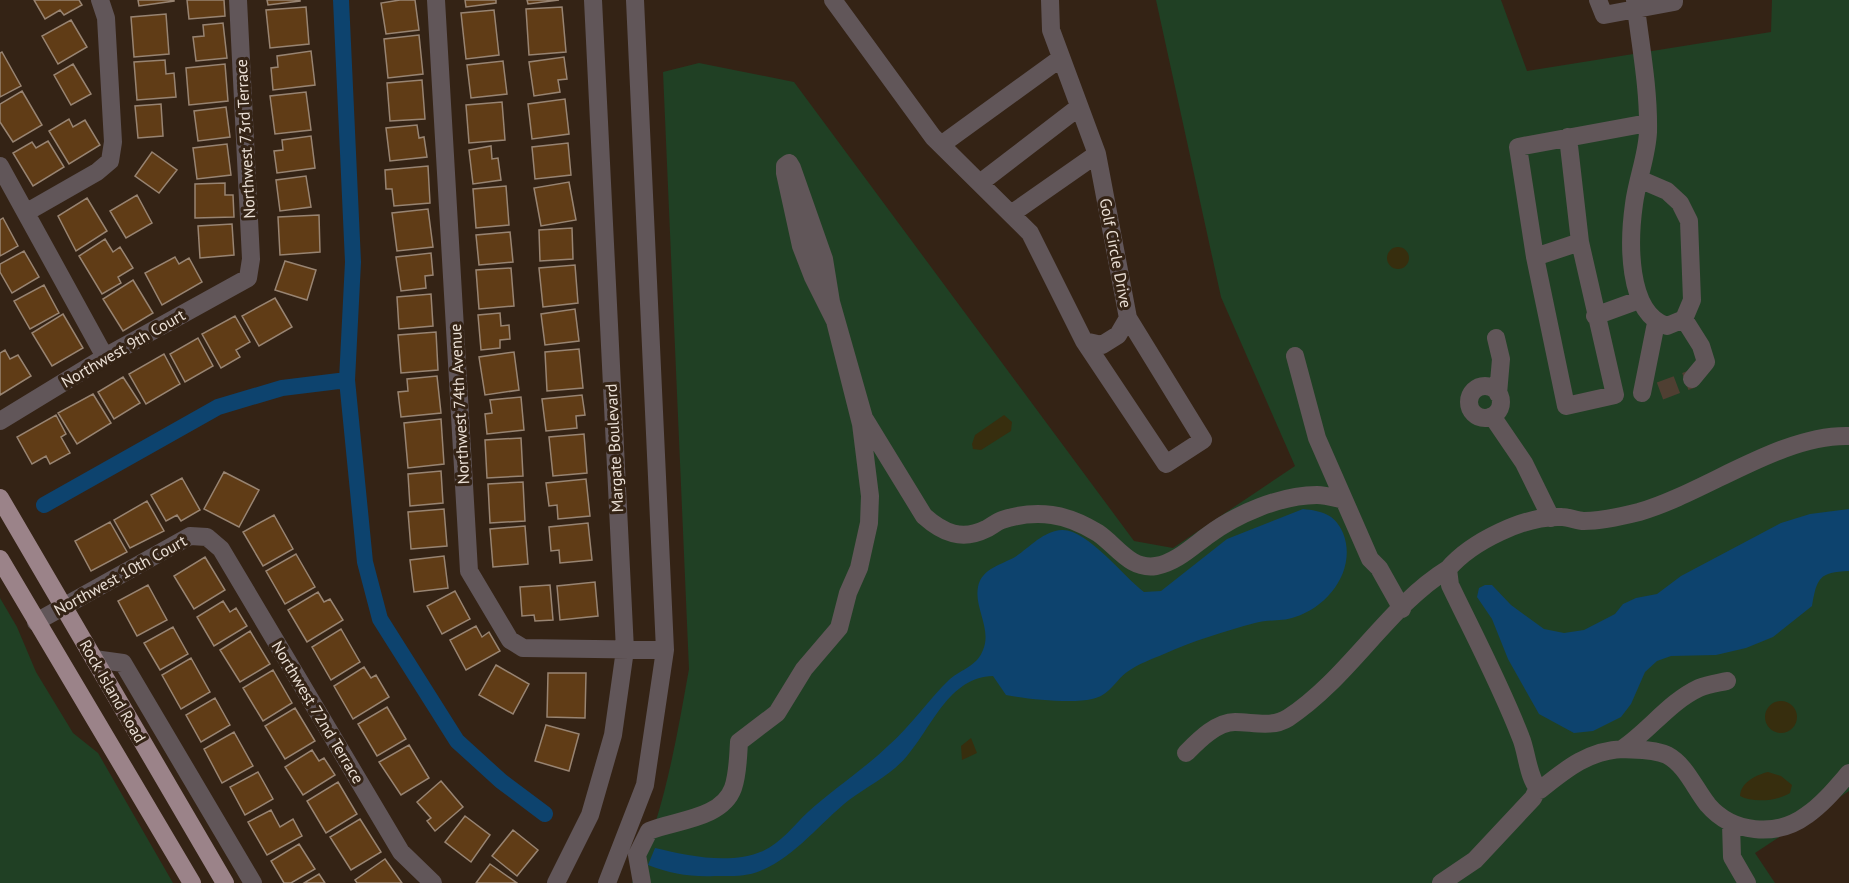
<svg xmlns="http://www.w3.org/2000/svg" width="1849" height="883" font-family="'PT Sans',sans-serif">
<style>
.green{fill:#204024}
.sand{fill:#372e0e}
.water{fill:#0d436e}
.lines{fill:none;stroke-linecap:round;stroke-linejoin:round}
.canal{stroke:#0d436e;stroke-width:16}
.building{fill:#603c16;stroke:#988472;stroke-width:1.5}
.minor-tunnel{stroke:#4f3f32;stroke-width:18;stroke-dasharray:18 9;stroke-linecap:butt}
.minor{stroke:#615659;stroke-width:18}
.major{stroke:#9b8389;stroke-width:18}
.labels{text-anchor:middle;stroke-width:6;stroke-linejoin:round;paint-order:stroke}
.street-label{font-size:16px;fill:#eadfd5;stroke:#342315}
</style>
<rect width="100%" height="100%" fill="#342315"/>
<path class="green" d="M1156 0H1501L1527 71 1771 32 1772 0H1849V791L1755 853 1775 883H632C664 816 676 741 689 669L663 72 699 63 794 82 1134 541 1173 548 1295 466 1221 297Z
M0 598 17 627 36 672 73 733 98 753 173 883H0Z"/>
<path class="sand" d="M1387 258a11 11 0 1 1 22 0a11 11 0 1 1-22 0Z
M1004 415 1012 422 1011 431 981 450 973 449 972 444 975 435Z
M1765 717a16 16 0 1 1 32 0a16 16 0 1 1-32 0Z
M971 738 977 753 962 760 961 746Z
M1768 772 1781 776 1792 785 1790 793C1777 801 1753 803 1740 796 1741 782 1756 775 1768 772Z"/>
<path class="water" d="M1303 509C1322 511 1335 514 1343 533 1357 568 1330 606 1295 617 1282 622 1268 619 1255 623 1225 631 1193 641 1164 654 1152 659 1138 664 1127 672 1115 681 1109 696 1092 699 1072 704 1027 699 1006 695L993 676C949 677 932 727 907 756 890 776 869 785 849 800 820 823 795 857 760 871 746 877 729 876 715 876 690 877 671 874 648 865L655 848C689 856 730 865 763 851 781 843 794 825 808 812 833 789 863 770 888 746 911 726 928 700 950 679 962 669 977 666 983 650 992 629 974 608 978 587 982 568 1001 565 1015 557 1029 548 1043 531 1062 530 1087 529 1125 578 1144 592L1161 591 1227 539Z
M1849 509V571C1819 572 1817 578 1812 606L1773 637 1746 648 1716 655 1671 656 1657 661 1645 672 1631 704 1621 717 1593 731 1574 733 1539 714 1508 659 1492 619 1477 597 1479 588 1485 585H1492L1511 605 1544 629 1564 633 1584 630 1615 614 1623 604 1636 598 1657 594 1681 576 1781 523 1810 514Z"/>
<g class="lines">
<path class="canal" d="M341 0 353 262 347 380 365 562 380 619 457 741 501 781 545 814
M44 505 218 407 282 388 347 380"/>
</g>
<path class="building" d="M34 0H79L82 5 64 15 60 10 45 19Z
M138 0H174V1L139 6Z
M187 0H224L225 16 189 19Z
M267 0H300V1L268 5Z
M400 0H415L419 30 386 34 381 3Z
M465 0H496V3L466 7Z
M527 0H559L528 4Z
M306 7 309 44 270 48 266 10Z
M562 7 566 52 529 55 526 9Z
M494 10 499 55 466 59 461 13Z
M166 14 169 54 134 57 131 17Z
M71 20 87 47 58 64 42 36Z
M223 23 227 58 196 61 193 37 204 36 203 25Z
M419 35 423 74 388 78 384 39Z
M311 51 315 85 273 90 271 68 278 67 277 56Z
M2 52 21 86 0 97V53Z
M564 57 567 79 558 80 560 92 534 96 529 62Z
M165 60 166 74 174 73 176 97 137 100 134 62Z
M503 61 507 94 471 98 467 65Z
M73 64 91 94 71 105 54 75Z
M225 64 228 101 189 105 186 68Z
M422 80 425 119 390 121 387 83Z
M22 91 42 125 13 142 0 122V104Z
M306 92 311 130 275 134 270 96Z
M565 99 569 134 532 139 528 104Z
M502 102 505 140 469 143 466 105Z
M161 104 163 136 138 138 135 106Z
M226 107 230 137 198 141 194 111Z
M69 119 73 127 85 120 100 145 69 164 49 131Z
M417 125 419 138 424 137 427 157 390 161 386 128Z
M311 136 315 168 277 173 274 151 283 150 282 140Z
M48 141 64 167 33 186 13 153 32 142 36 148Z
M568 143 571 175 535 179 532 147Z
M227 144 231 175 197 179 193 148Z
M491 146 492 159 498 158 501 180 473 184 469 150Z
M152 152 177 170 159 193 135 176Z
M428 166 430 203 394 206 392 189H386L385 170Z
M306 176 311 207 280 211 276 180Z
M569 182 576 220 541 226 534 188Z
M225 183V195H233L234 217 195 218V184Z
M506 186 509 225 476 228 473 189Z
M137 195 152 223 126 238 110 211Z
M87 198 107 231 76 251 58 216Z
M428 209 433 247 397 251 392 213Z
M319 215 320 252 280 255 278 217Z
M3 218 18 246 0 256V220Z
M232 224 234 255 200 258 198 226Z
M572 228 573 259 540 261 539 230Z
M510 232 513 262 479 265 476 235Z
M105 239 113 252 120 247 133 268 118 277 121 283 102 294 79 256Z
M24 251 39 277 12 293 0 272V264Z
M431 253 433 275 425 276 426 288 401 291 396 257Z
M175 257 179 264 189 258 202 282 162 305 145 273Z
M285 261 316 270 307 300 275 290Z
M575 265 578 303 543 307 539 268Z
M511 268 514 306 479 309 476 270Z
M133 280 153 313 123 331 103 299Z
M44 285 59 313 30 329 14 301Z
M431 294 433 326 399 329 397 297Z
M275 298 292 327 259 346 242 316Z
M575 309 579 341 545 345 541 314Z
M500 313 501 326 509 325 510 339 500 340V348L481 350 478 315Z
M63 314 83 348 52 366 32 333Z
M235 316 250 342 236 350 240 357 221 368 202 334Z
M436 332 438 370 401 373 398 335Z
M198 338 213 366 185 382 170 354Z
M579 349 583 388 547 391 545 352Z
M5 350 10 359 18 355 31 376 0 395V353Z
M514 352 519 390 485 395 479 357Z
M164 354 180 384 146 404 129 374Z
M437 376 441 413 401 417 398 392 408 391 407 379Z
M123 377 140 403 114 419 98 392Z
M93 394 111 423 77 444 58 413Z
M582 395 585 415 576 416 577 428 546 431 542 399Z
M521 397 524 430 487 434 485 414 492 413 490 400Z
M56 415 66 434 61 437 70 453 50 464 46 456 32 464 17 437Z
M441 419 444 464 408 468 404 423Z
M584 434 587 473 553 476 549 437Z
M521 438 523 476 487 478 485 440Z
M441 471 443 503 410 506 408 474Z
M224 472 259 490 239 527 204 509Z
M182 478 200 510 181 521 177 515 166 521 151 495Z
M586 479 590 516 558 519 557 505 549 506 546 483Z
M523 482 525 521 490 523 488 484Z
M147 501 164 531 130 548 114 520Z
M444 509 447 546 411 549 408 512Z
M274 515 293 549 263 566 243 532Z
M110 522 127 552 91 571 75 541Z
M588 523 592 560 560 563 559 550 551 551 549 527Z
M525 526 528 564 493 567 490 529Z
M296 554 315 587 285 604 266 571Z
M444 556 448 588 414 592 410 560Z
M205 557 225 590 194 609 174 576Z
M595 582 598 616 560 620 557 586Z
M148 585 167 620 137 636 118 601Z
M550 585 553 620 535 621 534 615 522 616 520 587Z
M455 591 470 619 442 634 427 606Z
M318 592 324 602 330 599 343 620 307 642 288 610Z
M223 601 230 612 236 608 247 626 214 646 197 617Z
M476 626 482 637 489 632 500 651 466 670 450 640Z
M173 627 188 654 160 670 144 643Z
M341 629 360 662 331 680 312 647Z
M250 631 270 664 240 682 220 650Z
M191 658 210 692 181 709 162 675Z
M496 665 529 684 513 714 479 695Z
M364 667 371 678 376 675 389 697 353 719 334 686Z
M273 670 292 703 263 721 243 688Z
M548 673H586L585 718 547 717Z
M215 698 230 725 201 742 186 715Z
M387 707 406 739 377 756 358 724Z
M295 708 315 741 285 759 265 726Z
M546 725 579 734 569 771 535 761Z
M234 732 253 766 222 783 204 749Z
M409 745 429 778 401 795 379 762Z
M312 750 319 761 324 758 335 775 303 795 285 767Z
M258 772 273 799 245 815 230 787Z
M441 781 463 807 435 831 427 821 431 818 417 802Z
M338 782 357 814 326 833 307 801Z
M271 810 280 827 293 819 302 836 267 855 248 822Z
M465 816 490 835 471 862 445 842Z
M360 819 381 852 351 870 330 837Z
M513 830 538 850 517 876 492 856Z
M299 844 315 869 291 883H284L271 861Z
M385 859 402 883H357L355 880Z
M490 864 517 883H476Z
M319 874 325 883H304Z"/>
<g class="lines">
<path class="minor-tunnel" d="M1660 391 1692 379"/>
<path class="minor" d="M436 0 469 571 510 640 523 648 665 650
M833 0 933 137 1030 233 1084 341 1102 345 1118 335 1128 318 1097 154 1051 30 1050 0
M1598 0 1604 15 1674 2V0
M1635 0C1640 43 1649 88 1648 132 1647 156 1637 180 1634 204 1629 239 1626 313 1667 326L1684 319 1692 300 1689 221 1680 203 1667 191 1639 179
M1568 137 1580 242 1615 395 1566 406 1535 257 1518 147 1648 123
M941 145 1061 58
M0 166 105 357
M980 183 1079 107
M27 212 97 172 110 161 113 142 106 18 100 0
M1011 214 1097 154
M1535 257 1580 242
M1595 316 1639 300
M1684 319 1701 346 1706 362 1692 379
M1496 338 1501 359 1498 394
M1084 341 1166 464 1203 440 1128 318
M1295 356 1317 438 1370 559 1379 568 1402 609
M1469 402a16 16 0 1 1 32 0a16 16 0 1 1-32 0Z
M1642 393 1656 323
M1492 416 1524 463 1551 518
M0 421 105 357 248 278 251 259 238 0
M36 622 190 536 207 537 221 549 401 852 433 883
M94 659 123 663 253 883
M1727 681C1718 683 1708 684 1699 688 1669 702 1649 731 1622 749 1636 750 1653 749 1667 755 1686 765 1695 789 1708 805 1732 833 1776 838 1807 815 1823 804 1836 788 1849 773
M1624 749C1589 750 1566 769 1540 790 1528 780 1527 752 1521 738 1501 686 1474 635 1450 585L1448 569C1471 542 1525 515 1562 517 1569 517 1577 521 1584 521 1601 521 1623 516 1639 512 1705 493 1781 434 1849 436
M1186 753C1198 741 1216 722 1235 722 1253 722 1272 728 1288 718 1349 678 1388 606 1448 569
M1731 824 1732 857 1747 883
M556 883 590 815 613 735 625 650 593 0
M607 883 645 785 665 650 635 0
M642 883 637 855 649 831C675 820 722 819 733 788 738 774 738 757 739 742L777 713 804 669 839 628 848 593 859 568 869 523 870 496 861 424 835 321 813 277 801 246 785 173V166L789 163 792 168 824 259 831 302 864 418 924 516C943 533 962 541 986 529 991 527 996 522 1002 520 1017 515 1036 513 1052 515 1067 517 1085 525 1098 533 1117 546 1130 570 1156 566 1175 563 1192 547 1207 536 1236 514 1281 495 1317 495 1326 495 1335 498 1344 500
M1441 883 1475 860 1533 798 1538 788"/>
<path class="major" d="M0 498 225 883
M0 559 192 883"/>
</g>
<g class="labels">
<g class="street-label">
<text transform="translate(245 139) rotate(-93)" y="6">Northwest 73rd Terrace</text>
<text transform="translate(1116 253) rotate(79)" y="6">Golf Circle Drive</text>
<text transform="translate(123 348) rotate(-30)" y="6">Northwest 9th Court</text>
<text transform="translate(459 404) rotate(-93)" y="6">Northwest 74th Avenue</text>
<text transform="translate(614 448) rotate(-93)" y="6">Margate Boulevard</text>
<text transform="translate(120 575) rotate(-29)" y="6">Northwest 10th Court</text>
<text transform="translate(113 691) rotate(60)" y="6">Rock Island Road</text>
<text transform="translate(318 712) rotate(59)" y="6">Northwest 72nd Terrace</text>
</g>
</g>
</svg>
